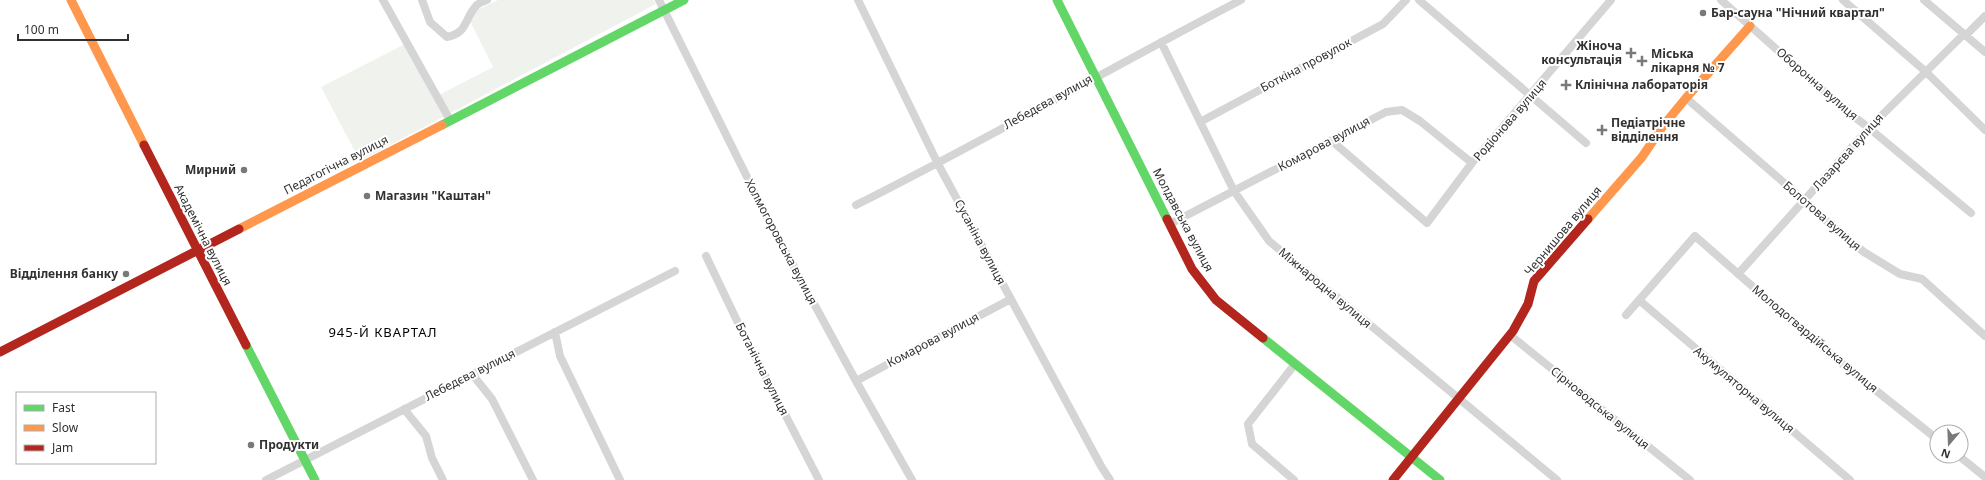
<svg xmlns="http://www.w3.org/2000/svg" width="1985" height="480" font-family="'Noto Sans',sans-serif">
<style>
.green{fill:#f0f3ed}
.lines{fill:none;stroke-linecap:round;stroke-linejoin:round}
.street{stroke:#d5d5d5;stroke-width:8}
.fast{stroke:#63d668;stroke-width:9}
.slow{stroke:#ff974d;stroke-width:9}
.jam{stroke:#b3261e;stroke-width:9}
.poi-dot{fill:#797979;stroke:#fff;stroke-width:1.5}
.labels{text-anchor:middle;stroke-width:4;stroke-linejoin:round;paint-order:stroke}
.poi-label{font-size:12px;font-weight:bold;fill:#313131;stroke:#fff;text-anchor:start}
.street-label{font-size:12px;fill:#313131;stroke:#fff}
.neighbourhood-label{font-size:13px;letter-spacing:1px;fill:#000;stroke:#fff}
</style>
<rect width="100%" height="100%" fill="#fff"/>
<path class="green" d="M498 0H654L656 4 360 161 321 87 409 42 437 96 493 67 467 15Z"/>
<g class="lines">
<path class="street" d="M383 0 450 120
M422 0 430 22 447 37C468 33 464 19 476 6 478 3 483 2 487 0
M659 0 768 219 856 381 912 480
M858 0 938 164 1101 466 1110 480
M1419 0 1586 143
M1721 0 1844 109 1869 128 1971 213
M1843 0 1925 71 1985 130
M1924 0 1985 52
M1966 35 1985 16
M1161 42 1234 191 1269 241 1557 480
M1686 98 1804 200 1837 231 1864 252 1900 274 1922 279 1985 336
M1200 122 1383 24 1406 0
M1332 141 1427 223 1472 163 1611 0
M856 205C986 140 1112 67 1241 0
M1170 224 1386 112 1402 110 1420 121 1472 163
M706 256 740 327 819 480
M1738 274 1869 128 1963 35
M1639 300 1850 480
M1626 315 1695 236 1825 350 1937 439
M555 332 560 356 620 480
M1510 335 1690 480
M472 374 492 399 533 480
M856 381 1011 299
M404 409 426 436 432 458 443 480
M1959 456 1985 477
M266 480 675 271
M1294 480 1252 444 1248 424 1295 364"/>
<path class="fast" d="M1057 0 1167 219
M442 125 684 0
M1263 338 1440 480
M246 345 315 480"/>
<path class="slow" d="M71 0 144 145
M1588 219 1642 157 1663 126 1686 98 1750 26
M239 229 442 125"/>
<path class="jam" d="M144 145 246 345
M1167 219 1192 269 1216 300 1263 338
M0 352 239 229
M1393 480 1513 331 1528 304 1534 281 1588 219"/>
</g>
<g class="poi-dot">
<circle cx="1703" cy="13" r="4"/>
<path d="M1629 47h4v4h4v4h-4v4h-4v-4h-4v-4h4z"/>
<path d="M1640 55h4v4h4v4h-4v4h-4v-4h-4v-4h4z"/>
<path d="M1564 79h4v4h4v4h-4v4h-4v-4h-4v-4h4z"/>
<path d="M1600 124h4v4h4v4h-4v4h-4v-4h-4v-4h4z"/>
<circle cx="244" cy="170" r="4"/>
<circle cx="367" cy="196" r="4"/>
<circle cx="126" cy="274" r="4"/>
<circle cx="251" cy="445" r="4"/>
</g>
<g class="labels">
<g class="poi-label">
<text x="1711" y="17">Бар-сауна "Нічний квартал"</text>
<text x="1622" y="50" text-anchor="end">Жіноча<tspan x="1622" dy="14">консультація</tspan></text>
<text x="1651" y="58">Міська<tspan x="1651" dy="14">лікарня № 7</tspan></text>
<text x="1575" y="89">Клінічна лабораторія</text>
<text x="1611" y="127">Педіатрічне<tspan x="1611" dy="14">відділення</tspan></text>
<text x="236" y="174" text-anchor="end">Мирний</text>
<text x="375" y="200">Магазин "Каштан"</text>
<text x="118" y="278" text-anchor="end">Відділення банку</text>
<text x="259" y="449">Продукти</text>
</g>
<g class="street-label">
<text transform="translate(1306 65) rotate(-28)" y="4">Боткіна провулок</text>
<text transform="translate(1817 84) rotate(41)" y="4">Оборонна вулиця</text>
<text transform="translate(1048 102) rotate(-29)" y="4">Лебедєва вулиця</text>
<text transform="translate(1510 120) rotate(-49)" y="4">Родіонова вулиця</text>
<text transform="translate(1324 144) rotate(-28)" y="4">Комарова вулиця</text>
<text transform="translate(1848 152) rotate(-48)" y="4">Лазарєва вулиця</text>
<text transform="translate(336 165) rotate(-27)" y="4">Педагогічна вулиця</text>
<text transform="translate(1822 216) rotate(41)" y="4">Болотова вулиця</text>
<text transform="translate(1183 220) rotate(62)" y="4">Молдавська вулиця</text>
<text transform="translate(1563 231) rotate(-50)" y="4">Чернишова вулиця</text>
<text transform="translate(203 235) rotate(63)" y="4">Академічна вулиця</text>
<text transform="translate(781 242) rotate(62)" y="4">Холмогоровська вулиця</text>
<text transform="translate(980 242) rotate(62)" y="4">Сусаніна вулиця</text>
<text transform="translate(1325 288) rotate(40)" y="4">Міжнародна вулиця</text>
<text transform="translate(1815 339) rotate(40)" y="4">Молодогвардійська вулиця</text>
<text transform="translate(933 340) rotate(-28)" y="4">Комарова вулиця</text>
<text transform="translate(762 369) rotate(63)" y="4">Ботанічна вулиця</text>
<text transform="translate(470 375) rotate(-27)" y="4">Лебедєва вулиця</text>
<text transform="translate(1744 390) rotate(40)" y="4">Акумуляторна вулиця</text>
<text transform="translate(1600 408) rotate(39)" y="4">Сірноводська вулиця</text>
</g>
<g class="neighbourhood-label">
<text x="383" y="337">945-Й КВАРТАЛ</text>
</g>
</g>
<rect x="16" y="392" width="140" height="72" fill="#ffffff" stroke="#adadad"/>
<rect x="24" y="405" width="20" height="6" fill="#63d668" stroke="#adadad"/>
<text x="52" y="412" font-size="12" fill="#313131">Fast</text>
<rect x="24" y="425" width="20" height="6" fill="#ff974d" stroke="#adadad"/>
<text x="52" y="432" font-size="12" fill="#313131">Slow</text>
<rect x="24" y="445" width="20" height="6" fill="#b3261e" stroke="#adadad"/>
<text x="52" y="452" font-size="12" fill="#313131">Jam</text>
<g transform="translate(1949 444) rotate(199)"><circle r="19" fill="#ffffff" stroke="#adadad"/>
<path d="M0-3L7 15L0 10L-7 15Z" fill="#797979"/>
<text y="-6" font-size="11" font-weight="bold" text-anchor="middle" fill="#313131">N</text>
</g>
<path d="M18 34v6h110v-6" fill="none" stroke="#313131" stroke-width="2"/>
<text x="24" y="34" font-size="12" fill="#313131" stroke="#ffffff" stroke-width="3" paint-order="stroke">100 m</text>
</svg>
